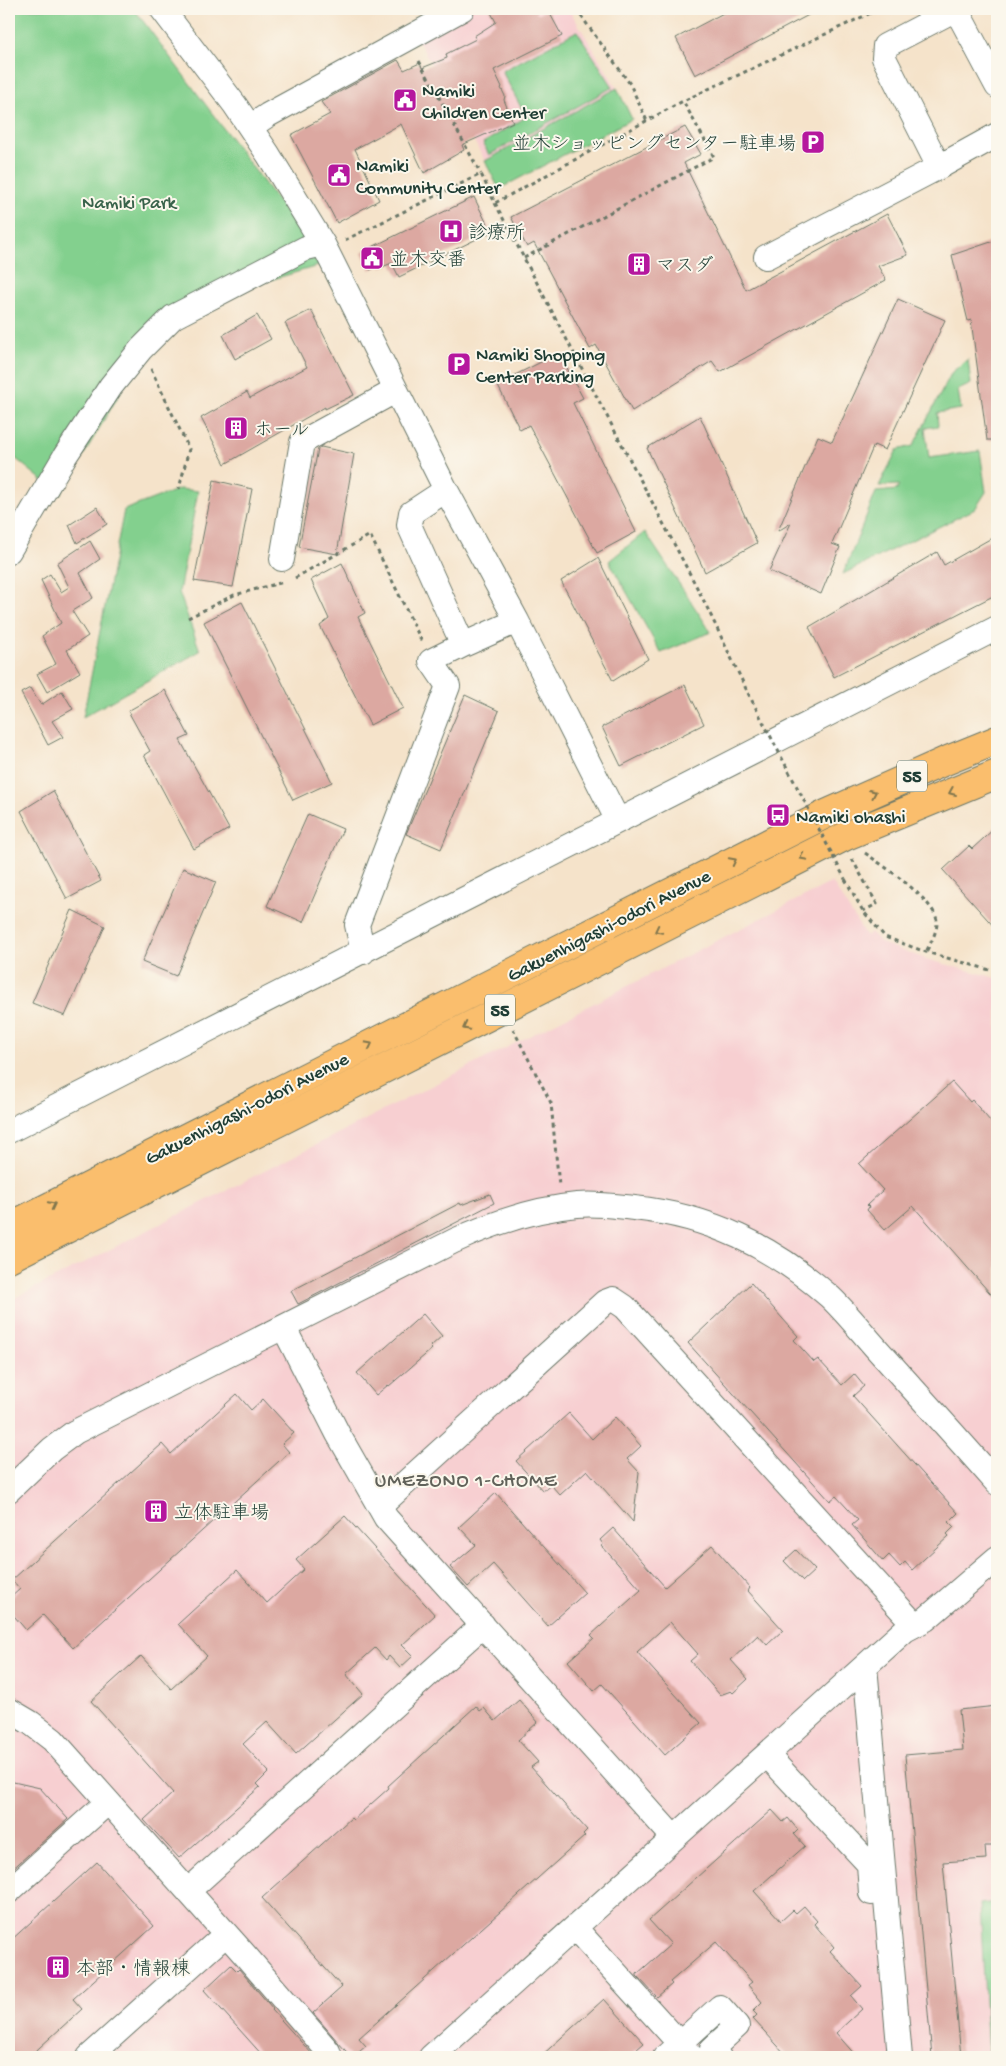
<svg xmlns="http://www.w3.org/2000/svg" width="1006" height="2066" font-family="'Gochi Hand','Klee One',sans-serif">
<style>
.built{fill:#f7cfd1}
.green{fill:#83d08e;stroke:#518661}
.building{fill:#dca8a1}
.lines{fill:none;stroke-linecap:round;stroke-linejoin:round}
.minor-casing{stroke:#6a7768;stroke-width:26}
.major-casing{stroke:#6a7768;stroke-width:30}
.path{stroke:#6a7768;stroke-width:3;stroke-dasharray:4 4;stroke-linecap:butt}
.minor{stroke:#fff;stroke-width:24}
.major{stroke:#fabe6d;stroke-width:28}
.path-bridge{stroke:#6a7768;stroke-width:3;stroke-dasharray:4 4;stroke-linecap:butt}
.oneway{stroke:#82774e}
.labels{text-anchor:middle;stroke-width:4;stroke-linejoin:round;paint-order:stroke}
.shield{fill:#fbf7ec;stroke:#61756b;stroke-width:1}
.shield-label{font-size:18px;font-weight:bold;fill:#1f3d34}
.poi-label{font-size:19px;fill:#1f3d34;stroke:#fbf7ec;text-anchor:start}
.park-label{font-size:19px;fill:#38624a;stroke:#fbf7ec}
.street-label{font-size:19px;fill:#1f3d34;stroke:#fbf7ec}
.neighbourhood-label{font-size:20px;letter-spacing:1px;fill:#61625a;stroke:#fbf7ec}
</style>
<rect width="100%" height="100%" fill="#fbf7ec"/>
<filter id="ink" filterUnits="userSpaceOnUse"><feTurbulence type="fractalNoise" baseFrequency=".02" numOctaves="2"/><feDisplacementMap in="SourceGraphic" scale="10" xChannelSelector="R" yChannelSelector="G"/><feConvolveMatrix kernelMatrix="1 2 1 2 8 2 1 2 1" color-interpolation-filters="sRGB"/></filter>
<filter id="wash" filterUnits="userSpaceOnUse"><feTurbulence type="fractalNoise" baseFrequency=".0096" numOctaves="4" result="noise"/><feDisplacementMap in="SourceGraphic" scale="20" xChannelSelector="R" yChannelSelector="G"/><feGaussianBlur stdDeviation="1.12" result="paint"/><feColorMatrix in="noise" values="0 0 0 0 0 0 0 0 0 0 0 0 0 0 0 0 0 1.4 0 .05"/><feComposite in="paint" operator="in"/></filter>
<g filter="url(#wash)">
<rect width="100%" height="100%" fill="#f5e3ca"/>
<path class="built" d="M451 9H569L617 88 485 161 413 31Z
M832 882 866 936 871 933 881 943 926 959 997 978V2057H9V1301Z"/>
<path class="green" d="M9 9H134L325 264 194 302 147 347 60 495 9 453Z
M577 31 613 87 489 155 483 143 526 117 502 71Z
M617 88 632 119 499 189 485 161Z
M968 359 971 384 958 390 961 409 937 413 938 426 925 428 929 458 980 451 986 492 975 509 843 574 876 492 897 490 899 485 879 486 897 450 913 446 952 372Z
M179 489 198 491 179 592 200 651 83 717 124 510Z
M645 532 711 632 661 653 609 561Z
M997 1902V2057H988L980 1904Z"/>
<g id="blocks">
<path class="building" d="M489 9H534L537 14 548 10 562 36 494 70 502 87 501 88 505 96 504 100 513 122 462 145 464 150 424 173 401 124 355 149 379 200 337 223 291 135 330 114 321 102 398 60 404 70 420 63 422 68 447 58 446 54 476 39 474 36 496 22Z
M731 9H820L695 75 676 38Z
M685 127 701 154 684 163 746 290 887 214 908 255 878 266 886 280 720 372 712 361 632 411 596 345 590 349 534 243 527 247 511 217Z
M474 197 491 232 399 277 392 263 382 267 381 265 370 270 362 252Z
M997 240V440H987L971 320 968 321 952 255Z
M898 299 945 320 885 450 874 445 832 544 840 547 821 594 769 571 791 523 778 531 818 436 832 442Z
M311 310 354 395 325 409V407L225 464 201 418 247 392 250 398 307 367 285 323Z
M257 315 271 339 235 359 223 335Z
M559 353 583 398 573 403 636 532 597 553 529 425 520 430 497 384Z
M700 416 757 543 705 572 647 448Z
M321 447 354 454 337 554 299 547 318 449Z
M214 480 252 489 233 587 194 581Z
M97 507 107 524 77 543 69 525Z
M997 535V594L834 677 809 627 937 552 944 565Z
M90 541 100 559 80 573 93 598 72 611 88 636 67 650 80 672 47 692 37 674 56 664 42 636 61 623 41 580 50 574 61 592 69 587 57 563Z
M598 558 648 659 613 681 561 581Z
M342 563 365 613 358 617 403 708 370 725 320 626 329 619 311 580Z
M242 602 332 782 293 800 204 622Z
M685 685 704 724 621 766 602 727Z
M30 688 41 705 62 691 73 709 52 721 63 737 48 745 21 693Z
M165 690 189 736 180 740 229 829 194 849 144 755 150 751 128 711Z
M465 695 499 711 441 849 406 834Z
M53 791 101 881 67 899 21 811Z
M308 814 343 829 303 922 267 906Z
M997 826V930L943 870 969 846 972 849Z
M183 868 216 882 176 976 142 962Z
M72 910 105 926 65 1016 32 1003Z
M952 1082 970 1102 972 1100 997 1129V1301L913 1206 885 1230 867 1210 869 1207 867 1205 883 1190 859 1164Z
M490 1194 494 1203 298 1304 291 1291 460 1203 461 1205Z
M751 1283 798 1336 794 1340 814 1362 818 1359 842 1385 854 1374 864 1386 853 1396 958 1513 949 1522 954 1527 947 1534 949 1536 912 1570 905 1562 900 1567 889 1555 883 1561 852 1525 858 1520 836 1496 830 1501 688 1343Z
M423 1314 442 1336 430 1347 432 1349 389 1386 388 1385 376 1395 357 1373Z
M237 1394 251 1410 263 1399 294 1433 282 1444 289 1452 73 1648 43 1615 26 1630 9 1610V1599L20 1589 12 1580 162 1444 171 1454Z
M569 1413 592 1439 615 1417 641 1446 627 1459 639 1472 633 1522 587 1470 560 1495 551 1485 543 1491 516 1461Z
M496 1493 585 1593 548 1626 493 1564 468 1587 450 1567 476 1545 459 1527Z
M345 1516 435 1615 402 1645 413 1656 400 1668 389 1656 386 1660 375 1648 346 1674 363 1694 296 1754 267 1722 243 1744 269 1772 257 1784 260 1787 179 1858 144 1820 173 1793 91 1701 141 1656 171 1689 207 1656 178 1624 237 1570 267 1603 304 1569 296 1560Z
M613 1528 665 1587 712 1545 750 1588 748 1591 783 1630 767 1645 758 1635 731 1660 748 1679 733 1693 731 1691 720 1695 690 1661 698 1654 670 1622 637 1652 701 1723 665 1755 602 1684 594 1691 568 1661 594 1638 591 1635 641 1590 602 1546 603 1544 600 1540Z
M796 1550 815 1570 803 1581 784 1561Z
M519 1700 538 1722 518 1740 538 1762 531 1767 587 1830 583 1834 585 1836 359 2038 366 2046 353 2057H351L313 2013 342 1987 262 1898 351 1818 353 1820 389 1788 388 1786 476 1706 480 1711 484 1708 495 1721Z
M997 1706V1846H985L986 1859 943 1862 961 2057H932L905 1755 963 1750 959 1710Z
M9 1781 40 1788 68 1819 9 1872Z
M772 1810 783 1822 788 1818 798 1830 794 1834 805 1846 754 1891 781 1921 793 1910 796 1913 804 1906 817 1921 814 1924 834 1947 830 1951 862 1986 851 1996 862 2009 836 2033 857 2057H788L753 2019 757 2015 753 2011 762 2002 748 1985 752 1982 716 1942 670 1982 672 1984 657 1997 637 1976V1974L671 1944 649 1920Z
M97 1862 154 1926 73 1999 82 2009 29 2057H9V1942Z
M231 1965 237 1971 239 1969 273 2009 272 2010 313 2055 310 2057H264L204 1990Z
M604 1999 644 2043 628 2057H540Z"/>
</g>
</g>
<g filter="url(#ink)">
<use href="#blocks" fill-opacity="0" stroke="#6a7768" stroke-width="1"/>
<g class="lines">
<g class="minor-casing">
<path id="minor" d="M162 9 235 105 268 154 323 244 446 490 517 621 618 821
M956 9 885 46 884 58 939 167 997 135
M956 9 997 86
M250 127 268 115 462 9
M766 257 939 167
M446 490 411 513 409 525 463 645 517 621
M9 551 65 456 111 386 141 349 173 317 306 248 323 244
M282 559 302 442 395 391
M363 952 357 925 448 686 431 661 463 645
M9 1131 997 628
M284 1328 338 1434 386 1518 674 1838
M9 1490 52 1449 75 1432 454 1241C493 1223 534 1209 577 1205 596 1203 615 1206 634 1208 710 1216 772 1246 830 1297 850 1316 867 1339 886 1359 923 1400 960 1441 997 1483
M380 1506 605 1302 613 1299 625 1307 915 1625
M865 1666 900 2057
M9 1710 31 1723 53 1740 245 1955 328 2051 330 2057
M767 1755 869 1864 871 1893
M9 1891 108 1802
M188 1891 483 1625
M575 1928 692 2057
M89 2057 226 1934
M431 2057 905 1630 926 1619 997 1558
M665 2057 720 2007 737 2026 712 2049 719 2057"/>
</g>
<g class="major-casing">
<path id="major" d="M9 1227 828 813 943 762 997 740
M9 1258 846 836 997 774"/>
</g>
<path class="path" d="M576 9 630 84 647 121
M419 61 481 174
M495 203 702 597 748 693
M345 240 481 174 495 203 683 101 879 9
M524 258 714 157 683 101
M151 369 189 449 179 489
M295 578 370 535 422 642
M188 618 234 595 284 582
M865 853C881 864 939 903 937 923 937 932 930 944 926 952
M852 859 877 904 863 911
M845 879 863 911 885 937 926 952 997 972
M513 1029 551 1103 559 1186"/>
<use href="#minor" class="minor"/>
<use href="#major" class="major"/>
<path class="path-bridge" d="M748 693 845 879"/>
</g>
<defs><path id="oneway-chevron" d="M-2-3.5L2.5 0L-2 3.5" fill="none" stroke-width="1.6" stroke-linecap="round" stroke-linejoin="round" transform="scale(1.25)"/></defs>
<g class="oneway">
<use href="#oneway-chevron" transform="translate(952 792) rotate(157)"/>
<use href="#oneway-chevron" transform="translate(873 793) rotate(-24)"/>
<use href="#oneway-chevron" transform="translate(803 857) rotate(153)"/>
<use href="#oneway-chevron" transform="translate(733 861) rotate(-27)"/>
<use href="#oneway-chevron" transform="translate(658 930) rotate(153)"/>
<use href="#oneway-chevron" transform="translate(466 1027) rotate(153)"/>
<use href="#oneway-chevron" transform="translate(369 1045) rotate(-27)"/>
<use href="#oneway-chevron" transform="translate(52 1205) rotate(-27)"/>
</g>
</g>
<defs>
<g id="civic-square" transform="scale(1.25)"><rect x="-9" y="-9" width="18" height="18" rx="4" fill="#b5179e" stroke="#fbf7ec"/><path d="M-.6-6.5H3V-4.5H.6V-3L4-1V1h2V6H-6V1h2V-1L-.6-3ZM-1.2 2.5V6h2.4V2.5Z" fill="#fff"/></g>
<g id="parking-square" transform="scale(1.25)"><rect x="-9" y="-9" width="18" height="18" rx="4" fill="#b5179e" stroke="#fbf7ec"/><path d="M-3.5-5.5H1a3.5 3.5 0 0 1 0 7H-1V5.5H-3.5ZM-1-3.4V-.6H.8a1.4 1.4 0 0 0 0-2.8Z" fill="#fff"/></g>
<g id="hospital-square" transform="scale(1.25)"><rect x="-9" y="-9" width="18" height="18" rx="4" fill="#b5179e" stroke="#fbf7ec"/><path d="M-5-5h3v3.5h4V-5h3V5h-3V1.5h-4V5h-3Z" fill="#fff"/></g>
<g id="building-square" transform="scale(1.25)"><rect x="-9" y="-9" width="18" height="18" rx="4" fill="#b5179e" stroke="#fbf7ec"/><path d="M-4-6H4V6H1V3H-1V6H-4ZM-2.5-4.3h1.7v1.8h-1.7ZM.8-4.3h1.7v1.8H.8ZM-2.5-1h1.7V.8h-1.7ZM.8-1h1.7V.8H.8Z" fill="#fff"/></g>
<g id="bus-square" transform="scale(1.25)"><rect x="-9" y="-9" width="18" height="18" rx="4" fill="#b5179e" stroke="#fbf7ec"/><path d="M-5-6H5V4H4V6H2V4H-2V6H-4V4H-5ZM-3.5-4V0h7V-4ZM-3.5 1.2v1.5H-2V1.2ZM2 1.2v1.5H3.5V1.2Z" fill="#fff"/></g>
</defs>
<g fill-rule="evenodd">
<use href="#civic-square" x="405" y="100"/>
<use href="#parking-square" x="813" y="142"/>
<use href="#civic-square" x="339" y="175"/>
<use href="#hospital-square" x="451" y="231"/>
<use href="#civic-square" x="372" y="258"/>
<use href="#building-square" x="639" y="264"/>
<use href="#parking-square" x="459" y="364"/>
<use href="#building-square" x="236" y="428"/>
<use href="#bus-square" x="778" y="815"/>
<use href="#building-square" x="156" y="1511"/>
<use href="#building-square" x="58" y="1967"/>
</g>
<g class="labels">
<g class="shield">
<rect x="897" y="760.5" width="30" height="31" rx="4"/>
<rect x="485" y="994.5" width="30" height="31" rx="4"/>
</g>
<g class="shield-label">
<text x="912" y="782">55</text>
<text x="500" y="1016">55</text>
</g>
<g class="poi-label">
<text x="422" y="96">Namiki<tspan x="422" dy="22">Children Center</tspan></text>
<text x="796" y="149" text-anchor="end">並木ショッピングセンター駐車場</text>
<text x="356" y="171">Namiki<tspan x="356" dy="22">Community Center</tspan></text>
<text x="468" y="238">診療所</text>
<text x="390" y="265">並木交番</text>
<text x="656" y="271">マスダ</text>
<text x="476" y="360">Namiki Shopping<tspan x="476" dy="22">Center Parking</tspan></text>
<text x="254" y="435">ホール</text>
<text x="796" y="822">Namiki ohashi</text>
<text x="174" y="1518">立体駐車場</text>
<text x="76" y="1974">本部・情報棟</text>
</g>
<g class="park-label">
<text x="129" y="208">Namiki Park</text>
</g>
<g class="street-label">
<text transform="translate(608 924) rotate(-27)" y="7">Gakuenhigashi-odori Avenue</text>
<text transform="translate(246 1107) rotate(-27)" y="7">Gakuenhigashi-odori Avenue</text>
</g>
<g class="neighbourhood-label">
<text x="466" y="1486">UMEZONO 1-CHOME</text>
</g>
</g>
<rect width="1006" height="2066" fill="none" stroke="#fbf7ec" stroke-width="30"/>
</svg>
